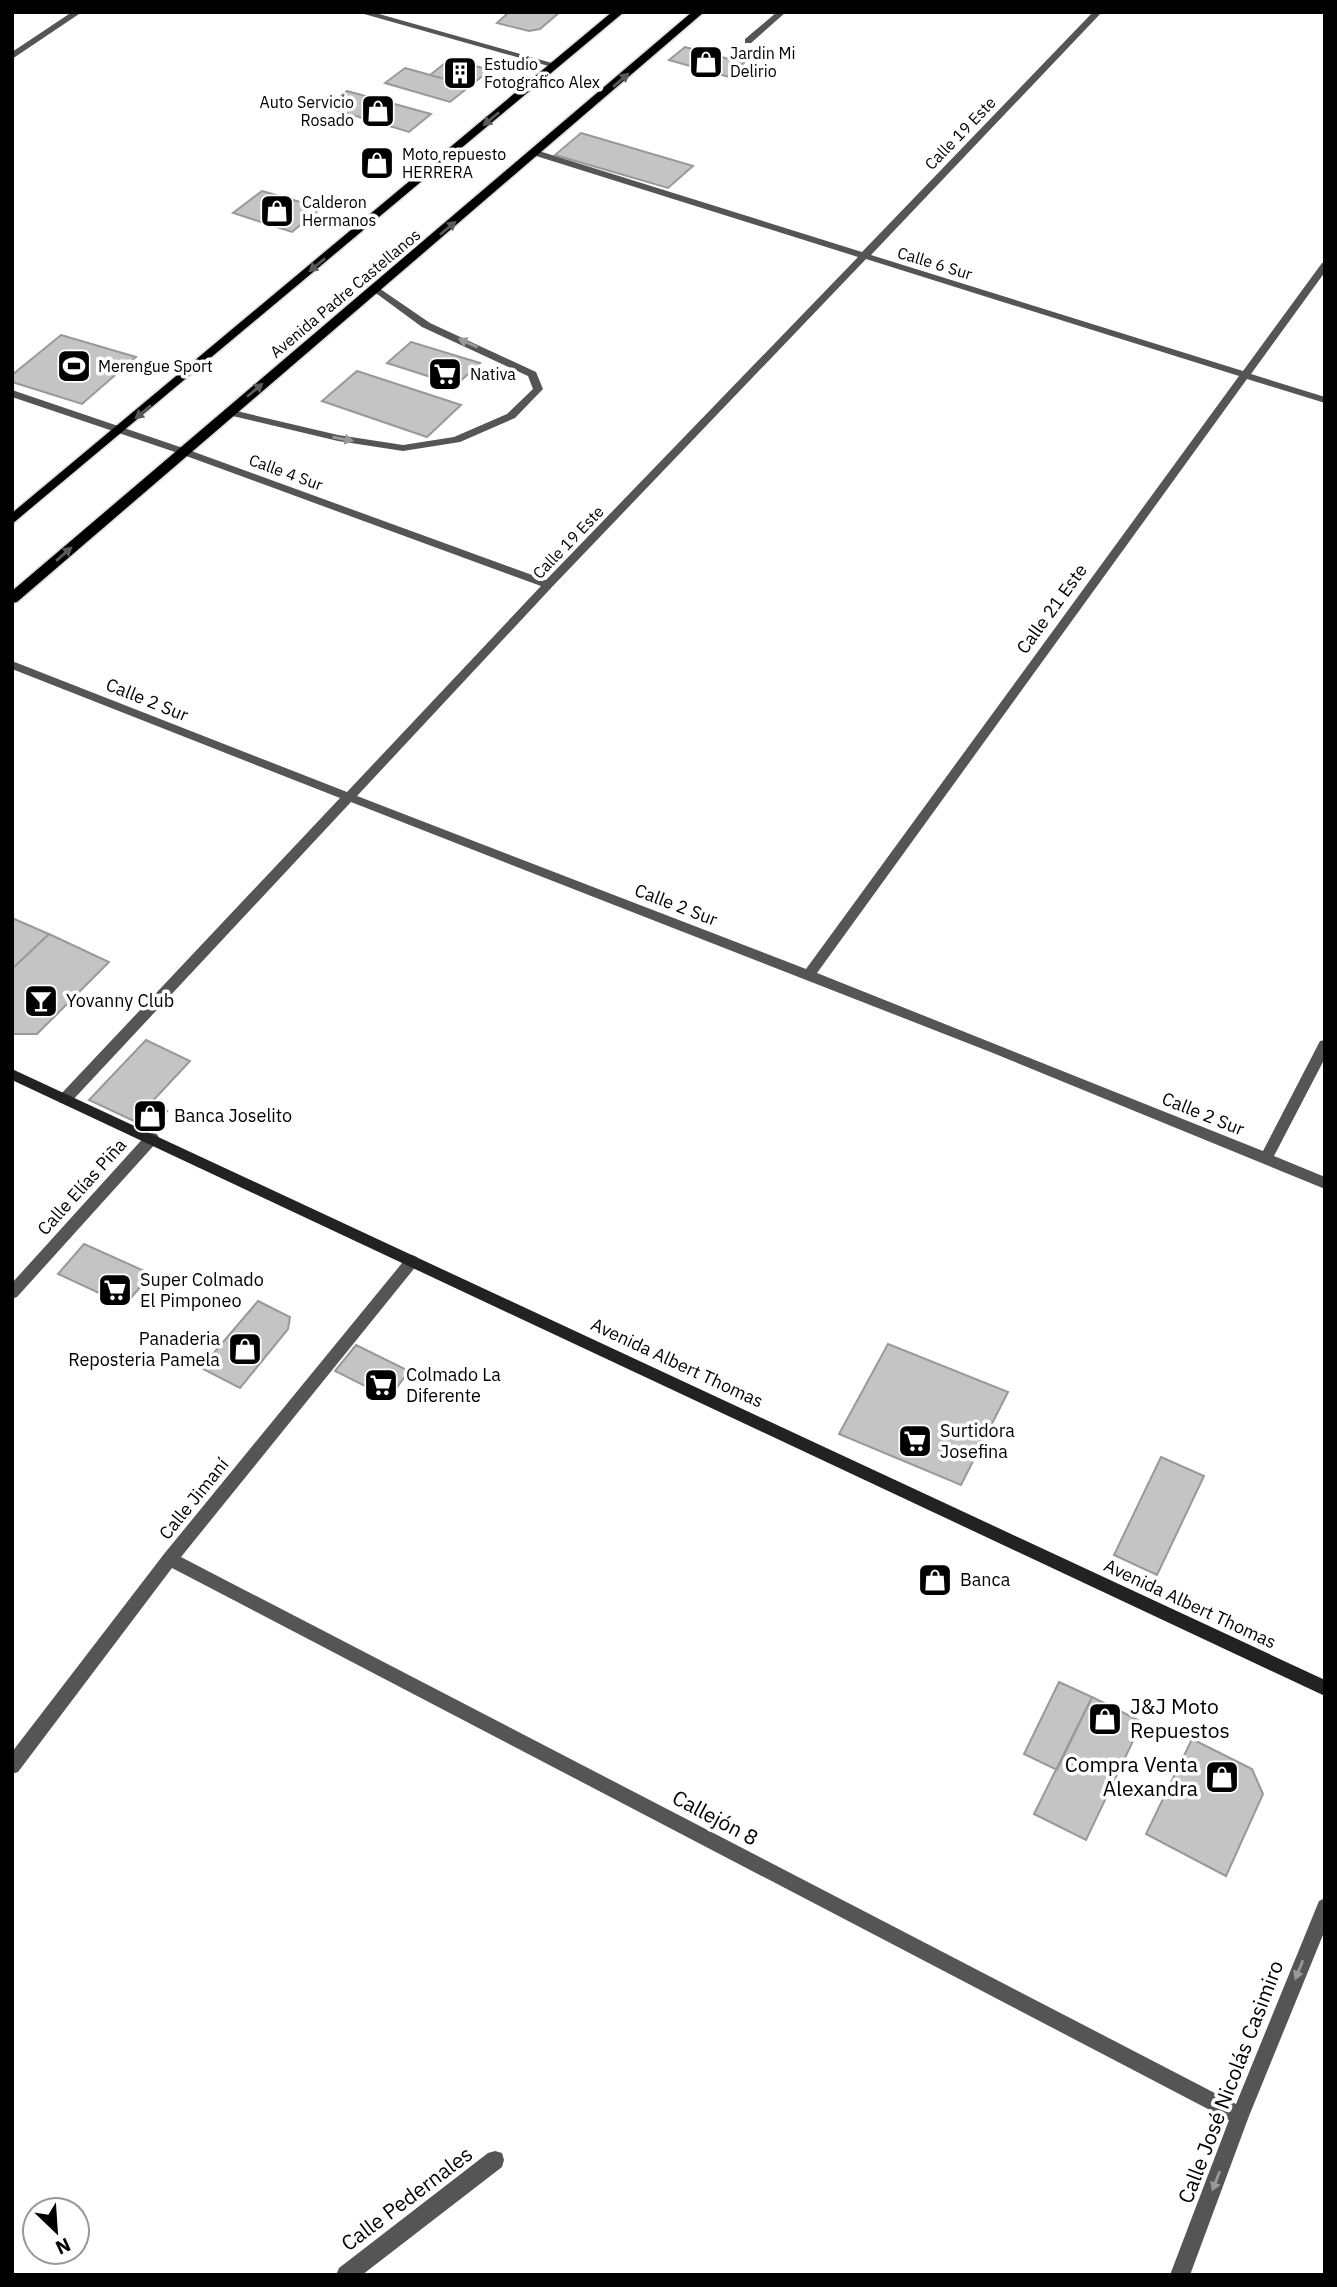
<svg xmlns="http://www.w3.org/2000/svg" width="1337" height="2287" font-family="'IBM Plex Sans',sans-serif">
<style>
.building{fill:#c4c4c4;stroke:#999;stroke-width:2}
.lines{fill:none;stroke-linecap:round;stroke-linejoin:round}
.primary-casing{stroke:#dbdbdb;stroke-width:3}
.lane{fill:#555;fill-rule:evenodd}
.street{fill:#555;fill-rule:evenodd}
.secondary{fill:#222;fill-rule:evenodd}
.primary{fill:#000;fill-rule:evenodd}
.oneway{fill:#595959}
.oneway2{fill:#999}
.labels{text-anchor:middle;stroke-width:7;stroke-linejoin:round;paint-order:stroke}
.far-poi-label{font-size:16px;fill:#000;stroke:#fff;text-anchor:start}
.far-street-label{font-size:16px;fill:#000;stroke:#fff}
.street-label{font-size:18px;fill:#000;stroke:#fff}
.poi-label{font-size:18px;fill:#000;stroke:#fff;text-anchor:start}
.near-poi-label{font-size:21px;fill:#000;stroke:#fff;text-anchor:start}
.near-street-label{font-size:21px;fill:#000;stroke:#fff}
</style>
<rect width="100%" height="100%" fill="#fff"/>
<path class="building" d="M509 12H560L540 29 529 31 497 23Z
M685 47 744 63 729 77 669 60Z
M450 59 490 70 470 86 430 75Z
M405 68 430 75 470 86 450 102 385 83Z
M347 91 431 114 409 132 326 107Z
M581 133 693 166 668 188 555 155Z
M262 191 321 208 292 232 233 213Z
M61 335 136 357 82 404 12 382V375Z
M411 342 480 363 456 385 387 363Z
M357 371 461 405 427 437 322 401Z
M12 918 49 934 12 969Z
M49 934 109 962 37 1034H13L12 969Z
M146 1040 190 1061 134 1121 89 1100Z
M151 1103 167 1111 150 1129 134 1121Z
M84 1244 151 1274 125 1305 58 1274Z
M258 1301 290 1317 288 1329 240 1388 201 1368Z
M888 1344 1008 1392 961 1485 839 1434Z
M356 1345 409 1371 389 1398 335 1371Z
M1161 1457 1204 1476 1157 1575 1114 1555Z
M1059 1682 1092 1697 1057 1770 1024 1754Z
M1092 1697 1142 1722 1086 1840 1034 1814Z
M1192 1739 1252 1769 1263 1794 1226 1876 1146 1834Z"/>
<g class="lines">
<g class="primary-casing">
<path id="primary" d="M612 12H624L12 524V513Z
M692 12H704L17 602 12 603V591Z"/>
</g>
<path class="lane" d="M777 12H786L751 43H745V39Z
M376 286 430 323 536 372 543 389 515 418 460 442 403 451 338 441 224 414V410L228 409 338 435 403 445 454 437 507 414 533 389 528 376 422 327 373 291V287Z"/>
<path class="street" d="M72 12H82L12 59V52Z
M357 12H372L559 65 552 67Z
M1093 12H1102L871 255 1243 371 1322 263 1325 262V272L1251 374 1325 397V403L1247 379 817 973 1263 1151 1320 1041 1325 1040V1058L1274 1156 1325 1177V1189L993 1053 351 802 70 1103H60L58 1099 60 1095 340 798 12 669V661L347 792 541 586 178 453 12 397V390L186 449 546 580 858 257 533 155V151H539L862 252ZM866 259 1239 376 806 969 357 796 552 587Z
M152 1133 157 1134 159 1138 157 1142 17 1297 12 1299V1283L147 1134Z
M412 1255 417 1257 419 1261 417 1265 181 1557 1236 2104 1319 1901 1325 1898V1930L1249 2116 1190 2275H1170L1229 2120 172 1568 18 1772 12 1774V1752L164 1554 407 1257Z
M495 2151 502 2153 504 2160 502 2167 362 2275H336L339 2268 488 2153Z"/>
<path class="secondary" d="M12 1069 1325 1680V1696L12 1080Z"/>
<use href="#primary" class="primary"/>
</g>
<defs><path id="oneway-solid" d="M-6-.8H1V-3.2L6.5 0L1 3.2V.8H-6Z" transform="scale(1.75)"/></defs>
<g class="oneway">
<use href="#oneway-solid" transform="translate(621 80) rotate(-41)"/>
<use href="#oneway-solid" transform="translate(491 119) rotate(140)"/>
<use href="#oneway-solid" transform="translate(448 228) rotate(-40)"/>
<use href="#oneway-solid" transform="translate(317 265) rotate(140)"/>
<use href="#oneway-solid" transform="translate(255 390) rotate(-40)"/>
<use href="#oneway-solid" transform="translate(143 412) rotate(140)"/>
<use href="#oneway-solid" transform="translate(64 554) rotate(-41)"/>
</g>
<g class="oneway2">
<use href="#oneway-solid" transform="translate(468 343) rotate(-156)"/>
<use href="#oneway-solid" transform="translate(343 439) rotate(10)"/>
<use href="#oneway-solid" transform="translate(1299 1970) rotate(112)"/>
<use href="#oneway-solid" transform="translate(1216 2181) rotate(111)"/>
</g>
<defs>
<g id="shop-square" transform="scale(1.75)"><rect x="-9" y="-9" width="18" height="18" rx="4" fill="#000" stroke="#fff"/><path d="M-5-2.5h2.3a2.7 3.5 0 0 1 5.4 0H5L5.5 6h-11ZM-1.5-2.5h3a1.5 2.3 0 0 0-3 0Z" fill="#fff"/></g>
<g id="building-square" transform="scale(1.75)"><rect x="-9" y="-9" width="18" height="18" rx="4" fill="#000" stroke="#fff"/><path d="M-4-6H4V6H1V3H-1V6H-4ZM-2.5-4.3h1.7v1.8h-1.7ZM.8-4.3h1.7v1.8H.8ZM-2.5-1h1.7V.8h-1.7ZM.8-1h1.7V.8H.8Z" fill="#fff"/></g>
<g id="stadium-square" transform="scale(1.75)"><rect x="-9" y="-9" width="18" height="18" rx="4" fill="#000" stroke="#fff"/><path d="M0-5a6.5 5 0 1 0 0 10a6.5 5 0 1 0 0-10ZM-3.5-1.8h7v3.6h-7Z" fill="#fff"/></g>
<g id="supermarket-square" transform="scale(1.75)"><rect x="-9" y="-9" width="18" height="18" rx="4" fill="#000" stroke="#fff"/><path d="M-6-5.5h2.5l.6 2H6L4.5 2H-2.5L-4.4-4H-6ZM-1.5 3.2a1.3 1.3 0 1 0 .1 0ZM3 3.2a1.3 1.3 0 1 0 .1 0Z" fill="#fff"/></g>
<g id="bar-square" transform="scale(1.75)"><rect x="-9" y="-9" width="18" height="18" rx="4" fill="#000" stroke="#fff"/><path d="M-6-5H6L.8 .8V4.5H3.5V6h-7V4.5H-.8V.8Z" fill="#fff"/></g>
</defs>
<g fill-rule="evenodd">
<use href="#shop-square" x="706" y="62"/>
<use href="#building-square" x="460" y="73"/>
<use href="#shop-square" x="378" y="111"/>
<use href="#shop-square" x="377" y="163"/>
<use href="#shop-square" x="277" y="211"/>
<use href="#stadium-square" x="74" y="366"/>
<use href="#supermarket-square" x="445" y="374"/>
<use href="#bar-square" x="41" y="1001"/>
<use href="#shop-square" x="150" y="1116"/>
<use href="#supermarket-square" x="115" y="1290"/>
<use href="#shop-square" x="245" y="1349"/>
<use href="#supermarket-square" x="381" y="1385"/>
<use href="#supermarket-square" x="915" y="1441"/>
<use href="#shop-square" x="935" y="1580"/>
<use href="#shop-square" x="1105" y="1719"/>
<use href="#shop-square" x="1222" y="1777"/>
</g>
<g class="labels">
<g class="far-poi-label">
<text x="730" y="59">Jardin Mi<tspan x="730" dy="18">Delirio</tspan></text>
<text x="484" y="70">Estudio<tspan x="484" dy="18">Fotografico Alex</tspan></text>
<text x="354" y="108" text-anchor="end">Auto Servicio<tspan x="354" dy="18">Rosado</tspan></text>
<text x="402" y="160">Moto repuesto<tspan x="402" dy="18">HERRERA</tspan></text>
<text x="302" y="208">Calderon<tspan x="302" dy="18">Hermanos</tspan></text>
<text x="98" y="372">Merengue Sport</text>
<text x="470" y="380">Nativa</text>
</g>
<g class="far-street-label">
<text transform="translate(960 133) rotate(-46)" y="6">Calle 19 Este</text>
<text transform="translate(935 263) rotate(17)" y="6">Calle 6 Sur</text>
<text transform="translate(345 293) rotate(-40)" y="6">Avenida Padre Castellanos</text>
<text transform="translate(286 472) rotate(20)" y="6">Calle 4 Sur</text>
<text transform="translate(568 542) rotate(-46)" y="6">Calle 19 Este</text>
</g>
<g class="street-label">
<text transform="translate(1052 609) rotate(-54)" y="6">Calle 21 Este</text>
<text transform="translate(147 700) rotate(22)" y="6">Calle 2 Sur</text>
<text transform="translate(676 905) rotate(21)" y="6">Calle 2 Sur</text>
<text transform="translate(1203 1114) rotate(22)" y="6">Calle 2 Sur</text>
<text transform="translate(82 1187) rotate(-48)" y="6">Calle Elías Piña</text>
<text transform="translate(677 1363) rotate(25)" y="6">Avenida Albert Thomas</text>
<text transform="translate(194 1499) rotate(-51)" y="6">Calle Jimaní</text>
<text transform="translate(1190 1604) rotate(25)" y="6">Avenida Albert Thomas</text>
</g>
<g class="poi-label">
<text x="66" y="1007">Yovanny Club</text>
<text x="174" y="1122">Banca Joselito</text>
<text x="140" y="1286">Super Colmado<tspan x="140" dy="21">El Pimponeo</tspan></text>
<text x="220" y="1345" text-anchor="end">Panaderia<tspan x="220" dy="21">Reposteria Pamela</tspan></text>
<text x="406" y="1381">Colmado La<tspan x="406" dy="21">Diferente</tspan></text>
<text x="940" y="1437">Surtidora<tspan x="940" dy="21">Josefina</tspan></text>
<text x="960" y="1586">Banca</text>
</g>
<g class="near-poi-label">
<text x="1130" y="1714">J&amp;J Moto<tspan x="1130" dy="24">Repuestos</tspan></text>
<text x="1198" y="1772" text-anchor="end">Compra Venta<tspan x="1198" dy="24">Alexandra</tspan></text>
</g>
<g class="near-street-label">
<text transform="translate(715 1818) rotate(28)" y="7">Callejón 8</text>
<text transform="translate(1231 2082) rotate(-69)" y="7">Calle José Nicolás Casimiro</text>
<text transform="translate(407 2199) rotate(-37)" y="7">Calle Pedernales</text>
</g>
</g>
<rect width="1337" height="2287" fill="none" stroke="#000000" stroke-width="28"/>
<g transform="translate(56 2231) rotate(155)"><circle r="33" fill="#ffffff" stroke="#999999" stroke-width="2"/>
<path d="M0-5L12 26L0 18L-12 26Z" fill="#000000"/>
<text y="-10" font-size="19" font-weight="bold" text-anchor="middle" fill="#000000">N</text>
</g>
</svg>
